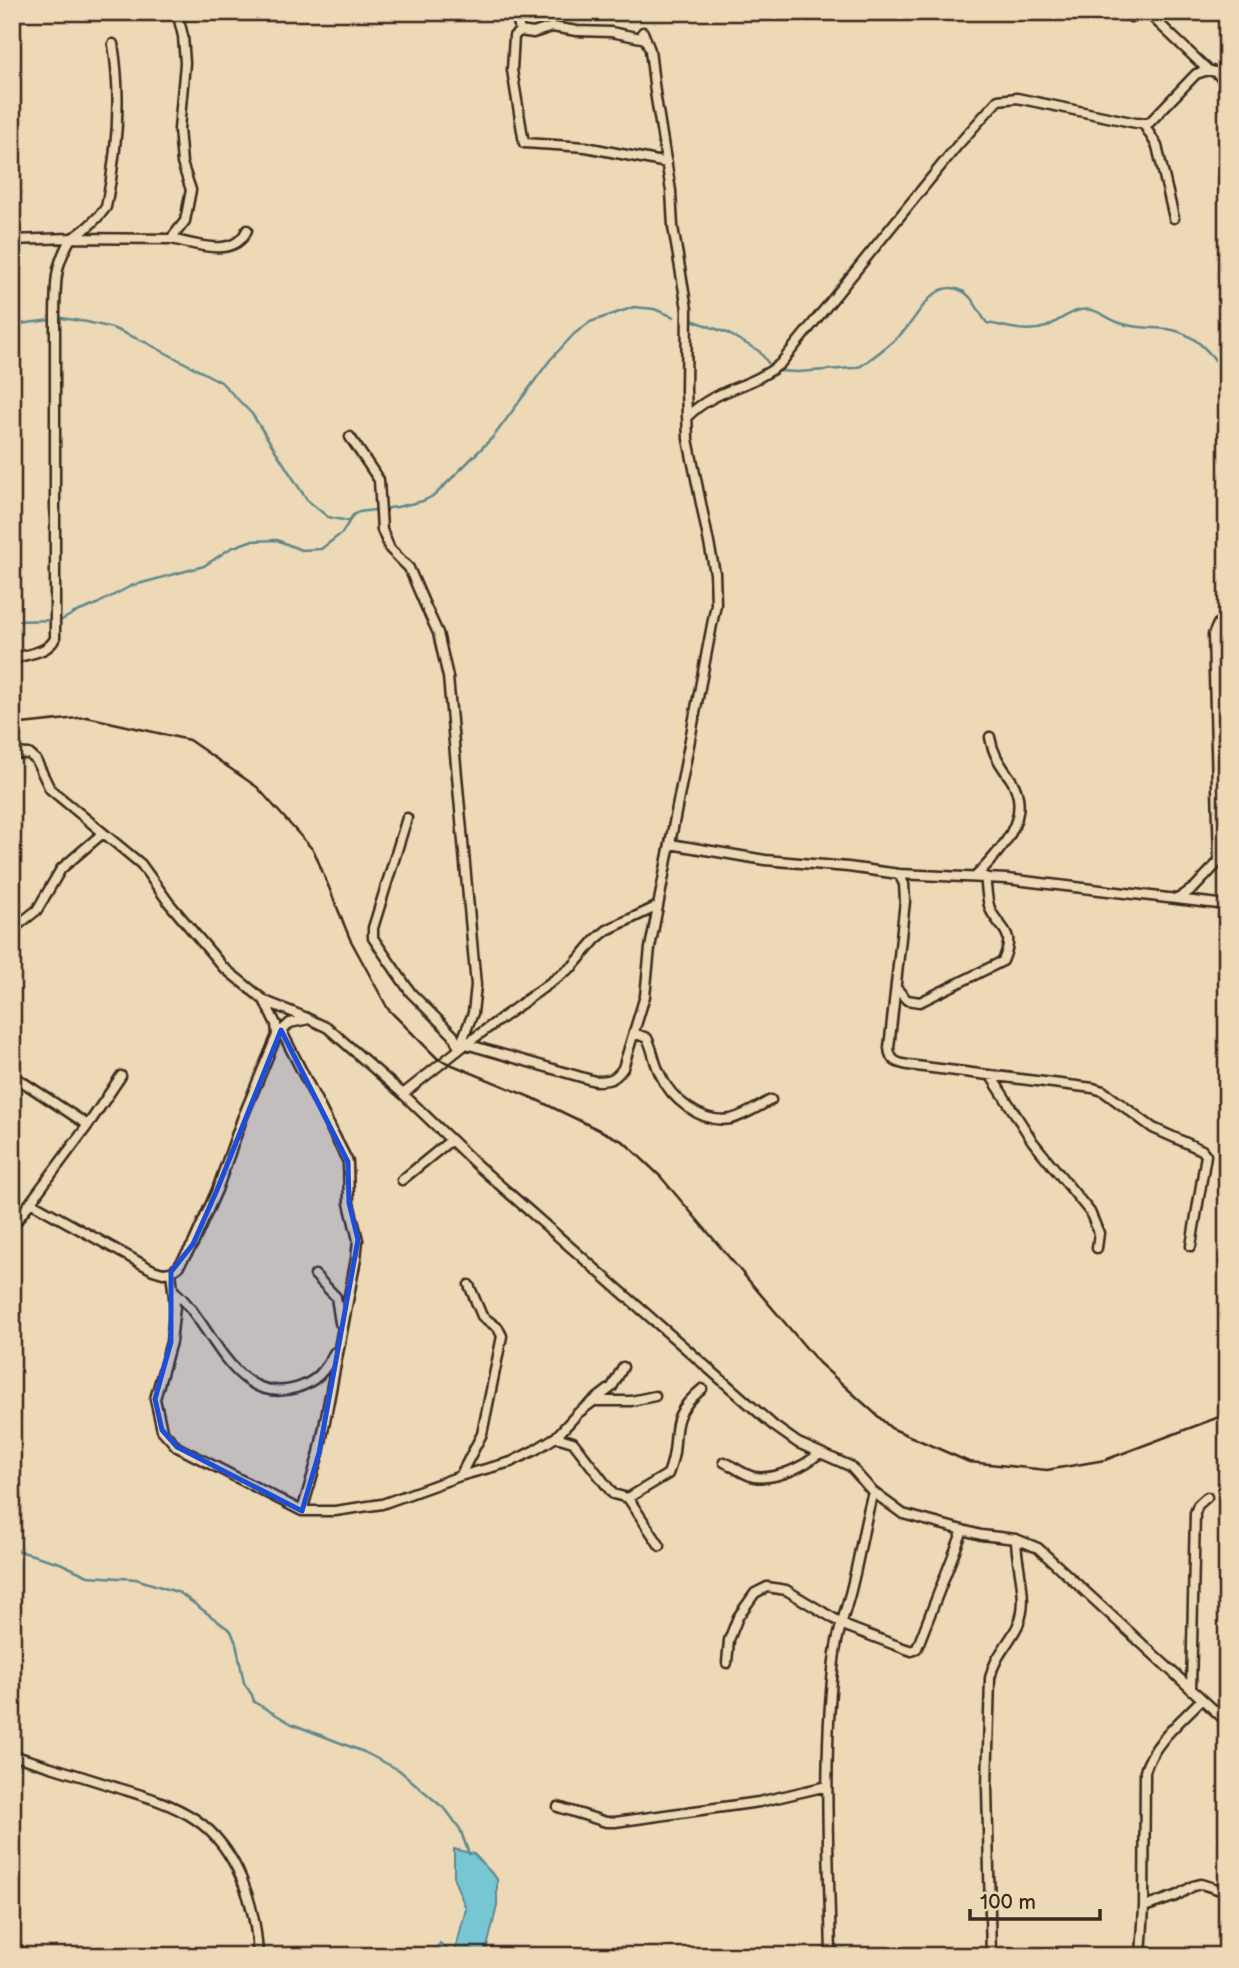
<svg xmlns="http://www.w3.org/2000/svg" width="1239" height="1968" font-family="'Balsamiq Sans',sans-serif">
<style>
.water{fill:#77c6d4;stroke:#5f888b;stroke-width:2}
.lines{fill:none;stroke-linecap:round;stroke-linejoin:round}
.stream{stroke:#5f888b;stroke-width:2.5}
.minor-casing{stroke:#3b2a1e;stroke-width:13}
.minor{stroke:#eed9b7;stroke-width:8}
.rail{stroke:#3b2a1e;stroke-width:2.5}
.marked{fill:#1d4ed8;fill-opacity:0.2;stroke:#1d4ed8;stroke-width:5;stroke-linejoin:round}
</style>
<rect width="100%" height="100%" fill="#eed9b7"/>
<filter id="ink" filterUnits="userSpaceOnUse"><feTurbulence type="fractalNoise" baseFrequency=".0143" numOctaves="2"/><feDisplacementMap in="SourceGraphic" scale="14" xChannelSelector="R" yChannelSelector="G"/><feConvolveMatrix kernelMatrix="1 2 1 2 8 2 1 2 1" color-interpolation-filters="sRGB"/></filter>
<g filter="url(#ink)">
<path class="water" d="M454 1849 474 1854 497 1879V1906L485 1956H431L440 1943 454 1955 466 1909 454 1879Z"/>
<g class="lines">
<path class="stream" d="M62 318 87 322 112 328 145 342 221 382 252 414 307 500 328 517 348 521
M692 320 727 333 759 351 772 368 778 371 798 372 853 368 861 366C875 356 891 344 903 332 918 317 933 279 960 290 974 296 978 312 987 323 1007 326 1026 334 1046 327 1057 322 1068 313 1080 310 1097 307 1105 318 1120 323 1136 329 1153 327 1168 329 1196 333 1211 354 1227 375
M12 325 50 320
M12 621 62 620 74 613 93 606 131 586 204 566 231 548 250 541 277 540 301 550 321 549 342 533 353 515 359 512 397 507 423 501 435 495 494 436 550 360 574 334 590 322 634 307 654 309 674 317
M12 1549 60 1563 88 1576 136 1579 180 1593 231 1631 236 1643 244 1683 252 1695 254 1702 292 1724 364 1752 399 1770 447 1811 460 1829 469 1854"/>
<g class="minor-casing">
<path id="minor" d="M177 12 183 36 185 63 179 129 182 163 191 190 185 221 171 239C196 244 234 259 247 230
M516 12 520 31
M1147 12 1208 70 1215 72 1227 82
M1131 17 1144 12
M646 39 611 32 577 31 552 27 533 33 520 31 514 36 512 70 524 143 586 147 667 163
M1143 123 1157 146 1174 218
M12 240 71 238C81 235 100 216 106 207 117 153 122 98 113 44
M687 417C715 388 749 389 780 364L957 146 998 100 1017 98 1136 123H1149L1196 74 1208 70
M350 437 379 480 382 530 390 549 409 568 425 605 438 633 448 677 476 985 473 1013 459 1048
M12 659C26 654 49 653 55 638V314C56 281 54 268 71 238L171 239
M12 753 29 754 36 760 50 789 141 864 169 903 223 967 265 1001 307 1018
M407 818 373 928V938L411 993 453 1035 459 1048
M670 844 765 860 848 867 899 874 1007 879 1227 905
M1219 862 1213 635 1218 624 1227 621
M899 874 904 884 905 901 889 1048C890 1061 897 1063 908 1065L1093 1088 1103 1091 1153 1128 1202 1150 1206 1155 1191 1246
M975 877C1000 852 1033 817 1012 781 1002 766 993 756 990 737
M1179 898 1195 887 1227 853
M18 925 37 910 61 869 103 833
M896 988 907 1000 920 1002 1003 961C1016 930 1002 932 991 911 986 901 987 887 985 877
M265 1002 276 1024 277 1035
M281 1030 348 1162 349 1203 358 1240 356 1259 319 1453 302 1511
M634 1033 647 1038C653 1049 654 1063 660 1074 671 1099 701 1124 731 1119 744 1116 759 1106 771 1100
M466 1044 595 1081C609 1081 615 1080 623 1068L645 996 650 948 716 604 715 573 688 439 686 391 687 309 673 227 671 191 655 92 650 50 643 32
M12 1075 88 1125 12 1227
M991 1076 1033 1142 1090 1212 1099 1233 1097 1248
M403 1094 466 1044 573 966 596 939 607 930 658 906
M88 1125 121 1076
M402 1180 451 1140
M32 1203 153 1270 163 1273 171 1272 178 1267 193 1244 217 1190 242 1119 277 1035 290 1023 309 1019 328 1028 403 1094 477 1165 774 1426 798 1443 850 1466 873 1492 903 1514 981 1535 1016 1539 1038 1548 1227 1722
M171 1272 175 1306 171 1342 155 1399 162 1430 177 1447 302 1511H335L382 1504 460 1476 511 1462 535 1450 556 1437 578 1413 612 1387 623 1367
M315 1275 336 1297 340 1323
M173 1290C212 1321 232 1407 296 1388 316 1382 325 1371 334 1353
M596 1401H631L655 1396
M556 1437 573 1442 613 1494 628 1498 660 1546
M724 1462C733 1466 744 1475 754 1477 777 1480 803 1467 820 1453
M460 1476 482 1434 502 1336 498 1328 482 1316 469 1285
M628 1498 668 1474C684 1435 662 1422 702 1389
M727 1663 729 1640 738 1617 755 1593 767 1587 786 1590 848 1627 903 1648 912 1651 917 1648 963 1530
M1191 1690 1195 1513 1198 1505 1207 1497
M12 1755C47 1766 81 1776 115 1787 142 1795 171 1803 195 1819 238 1848 256 1906 258 1956
M558 1807 606 1822H615L759 1802 827 1786
M1144 1907 1176 1896 1193 1886 1201 1884 1227 1892
M12 1944 26 1956
M831 1956C829 1855 822 1753 835 1653 838 1629 847 1608 852 1586 860 1555 864 1523 873 1492
M991 1956 987 1787 990 1678C994 1657 1009 1644 1018 1625 1030 1599 1016 1567 1016 1539
M1141 1956 1144 1907 1145 1771C1154 1742 1181 1721 1201 1700"/>
</g>
<use href="#minor" class="minor"/>
<path class="rail" d="M12 725 87 717 189 740 257 787 314 851 350 939 388 1009 438 1059 537 1100 624 1142 660 1176 819 1363 891 1428 969 1462 1047 1470 1105 1460 1227 1414"/>
</g>
</g>
<path class="marked" d="M281 1030 348 1162 349 1203 358 1240 319 1453 302 1511 177 1447 162 1430 155 1399 171 1342V1272L193 1244 217 1190Z"/>
<rect width="1239" height="1968" fill="none" stroke="#eed9b7" stroke-width="42"/>
<rect x="21" y="21" width="1197" height="1926" fill="none" stroke="#3b2a1e" stroke-width="2.5" filter="url(#ink)"/>
<path d="M970 1909v10h130v-10" fill="none" stroke="#3b2a1e" stroke-width="3.5"/>
<text x="980" y="1909" font-size="21" fill="#3b2a1e" stroke="#eed9b7" stroke-width="5" paint-order="stroke">100 m</text>
</svg>
